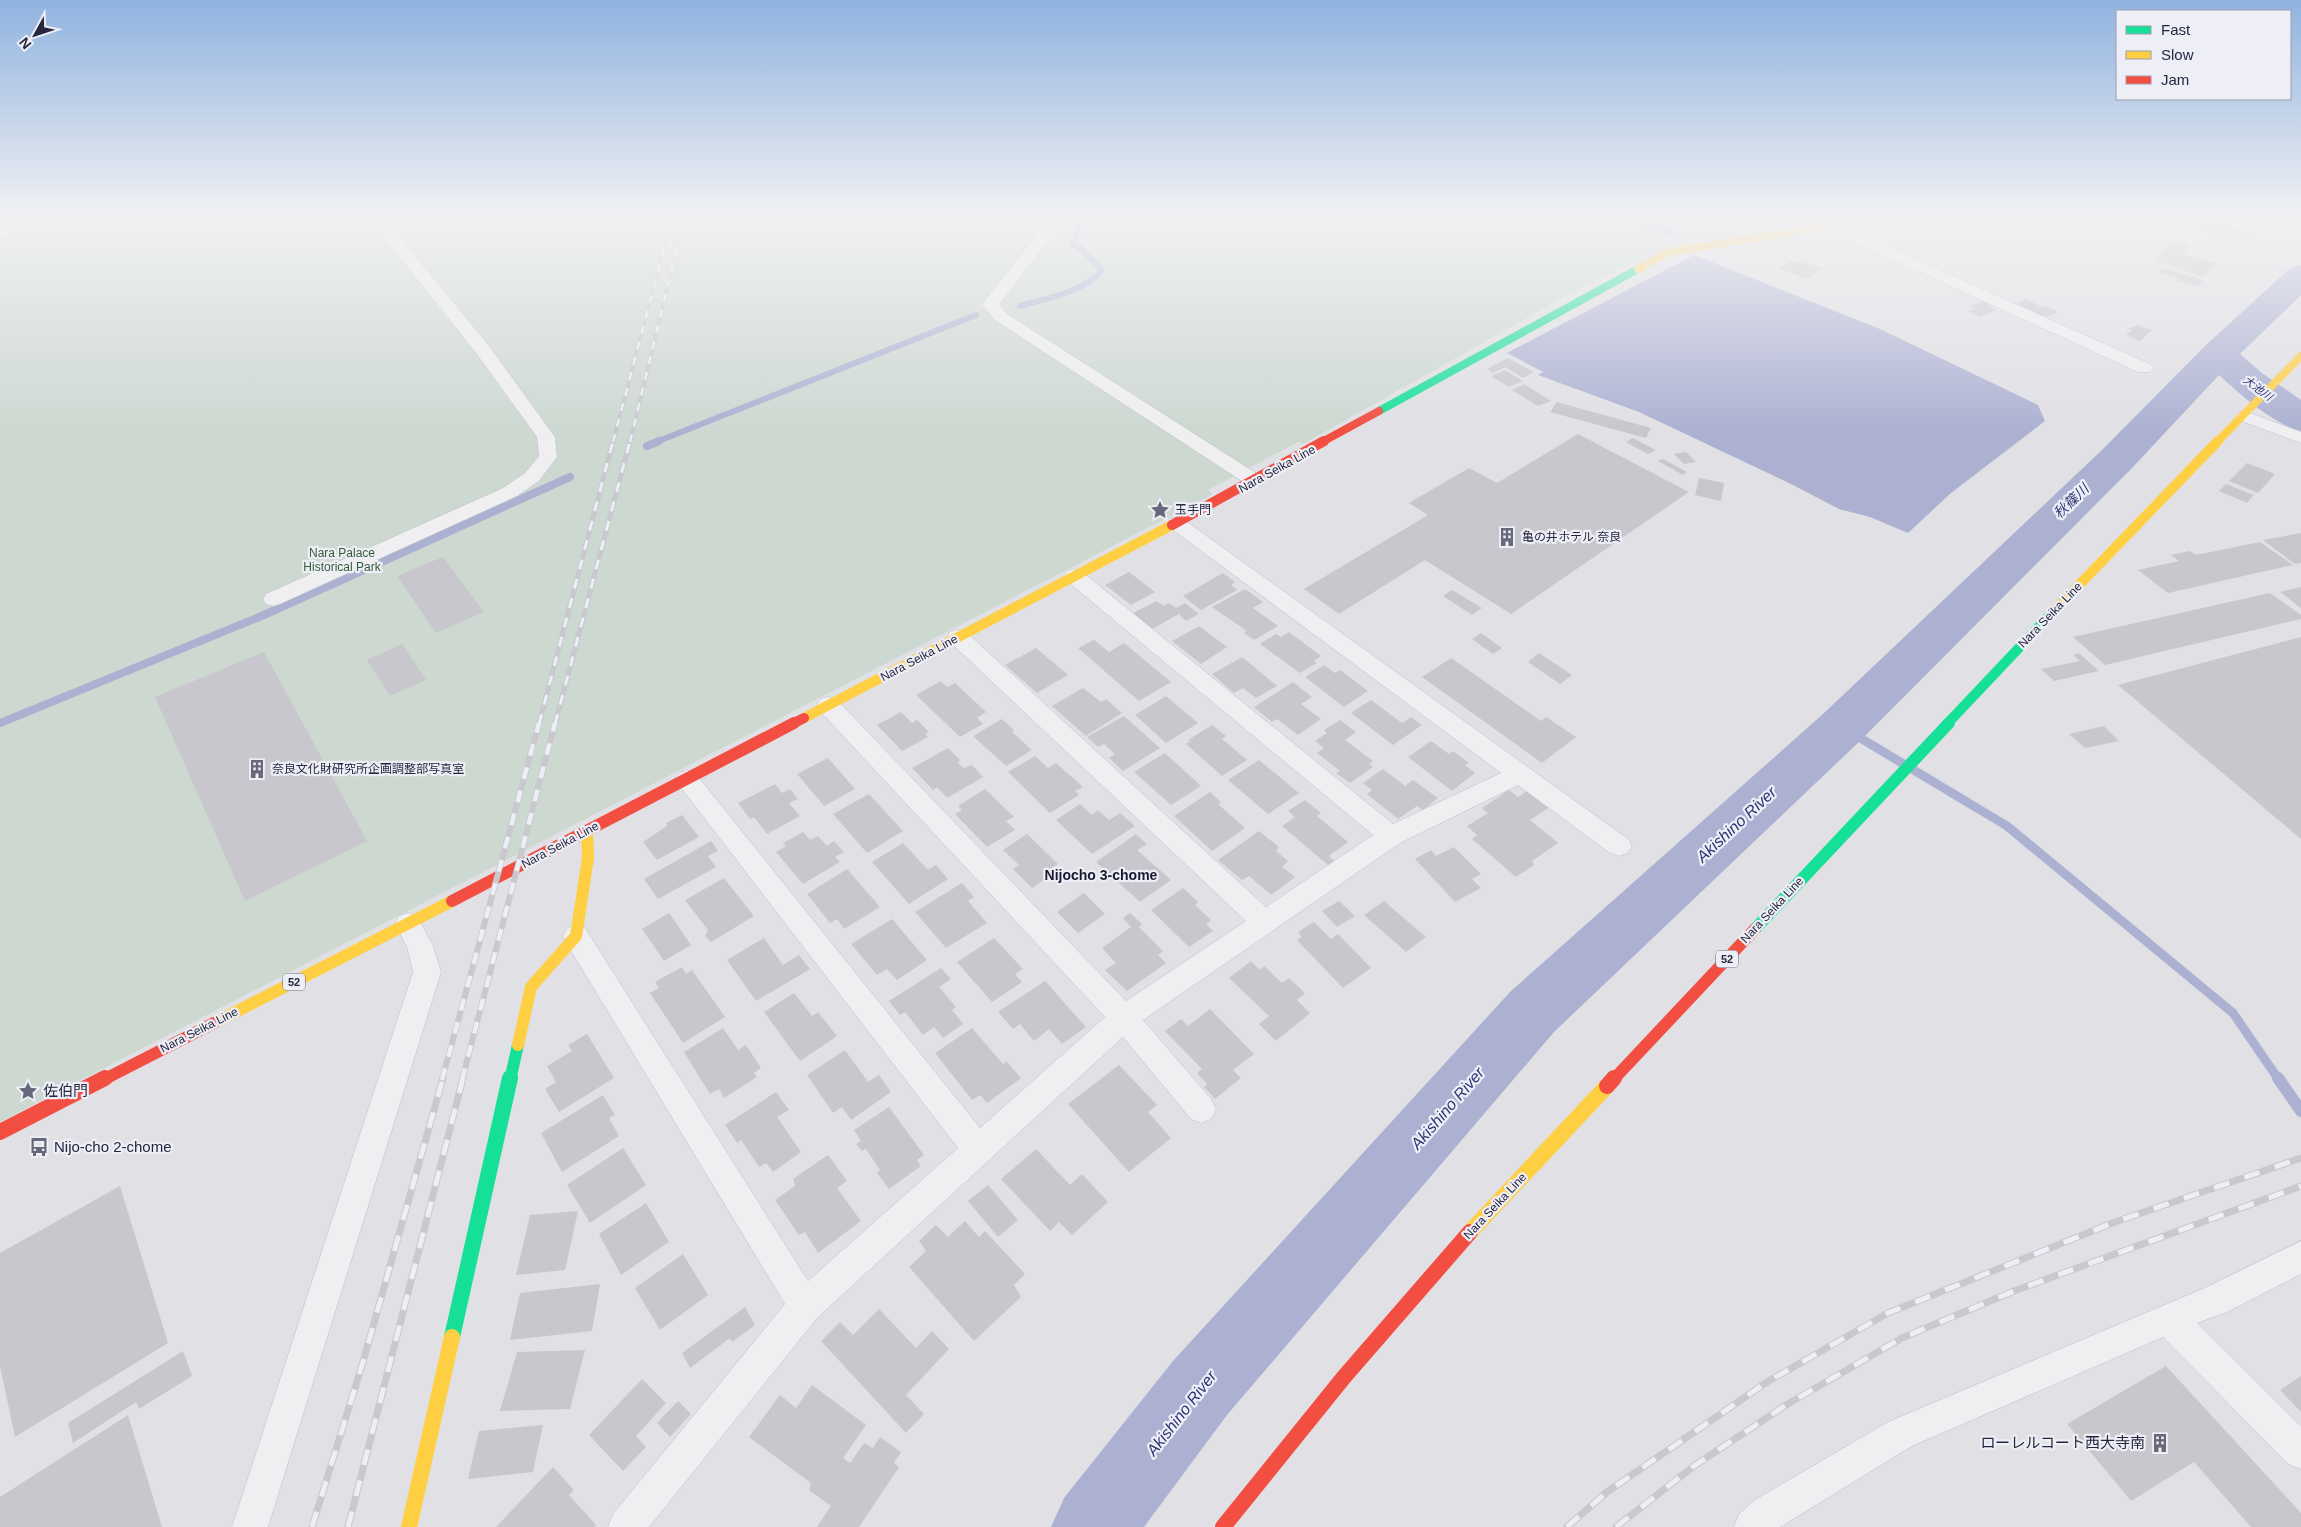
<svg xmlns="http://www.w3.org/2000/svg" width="2301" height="1527" font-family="Helvetica,'Noto Sans JP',sans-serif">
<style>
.green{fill:#cdd8d1}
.water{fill:#acb1d2}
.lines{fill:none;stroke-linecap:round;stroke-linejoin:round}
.stream-far3{stroke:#acb1d2;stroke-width:6}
.stream-far2{stroke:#acb1d2;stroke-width:8}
.stream-far1{stroke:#acb1d2;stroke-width:9}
.stream{stroke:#acb1d2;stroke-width:12}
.river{fill:#acb1d2;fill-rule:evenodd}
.building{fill:#c7c7cd}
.street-casing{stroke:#bdbdc3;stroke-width:1}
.street{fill:#efeff2;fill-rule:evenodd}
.fast-far3{stroke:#16e098;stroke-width:8}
.fast-far2{stroke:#16e098;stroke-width:10}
.fast-far1{stroke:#16e098;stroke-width:12}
.fast{stroke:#16e098;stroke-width:16}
.slow-far3{stroke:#ffcf43;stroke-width:8}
.slow-far2{stroke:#ffcf43;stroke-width:10}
.slow-far1{stroke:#ffcf43;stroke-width:12}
.slow{stroke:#ffcf43;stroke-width:16}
.jam-far3{stroke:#f24e42;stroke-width:8}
.jam-far2{stroke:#f24e42;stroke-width:10}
.jam-far1{stroke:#f24e42;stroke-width:12}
.jam{stroke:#f24e42;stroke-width:16}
.rail-far3-casing{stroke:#c8c8cd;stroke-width:4}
.rail-far2-casing{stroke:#c8c8cd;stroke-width:5}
.rail-far1-casing{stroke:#c8c8cd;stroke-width:6}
.rail-casing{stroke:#c8c8cd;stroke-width:7}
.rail-far3{stroke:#edeef6;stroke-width:2.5;stroke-dasharray:8;stroke-linecap:butt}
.rail-far2{stroke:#edeef6;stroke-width:3;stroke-dasharray:10;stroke-linecap:butt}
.rail-far1{stroke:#edeef6;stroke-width:4.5;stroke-dasharray:12;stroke-linecap:butt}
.rail{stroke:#edeef6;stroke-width:5;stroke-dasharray:16;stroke-linecap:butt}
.labels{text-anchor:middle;stroke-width:4.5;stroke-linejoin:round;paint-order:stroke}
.far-water-label{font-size:11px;font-style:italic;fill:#2e3575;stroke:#edeef6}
.shield{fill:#edeef6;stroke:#626376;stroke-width:1}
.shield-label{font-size:11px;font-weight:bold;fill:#26273f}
.street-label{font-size:12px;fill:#26273f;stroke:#edeef6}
.poi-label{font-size:12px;fill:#26273f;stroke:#edeef6;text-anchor:start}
.park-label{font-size:12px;fill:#335c39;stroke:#edeef6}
.water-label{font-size:14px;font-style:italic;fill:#2e3575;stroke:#edeef6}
.neighbourhood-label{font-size:14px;font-weight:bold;fill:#191930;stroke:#edeef6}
.near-poi-label{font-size:15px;fill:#26273f;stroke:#edeef6;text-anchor:start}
.near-water-label{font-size:16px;font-style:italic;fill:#2e3575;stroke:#edeef6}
</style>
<rect width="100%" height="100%" fill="#e0e0e5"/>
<path class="green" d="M0 218H1730L1745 223 1754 230 1680 244 1648 255 1564 297 1303 444 1298 442 1208 490 1213 494 0 1122Z"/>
<path class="water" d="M1694 255 1880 329 2038 405 2045 421 1951 493 1908 533 1870 517 1839 509 1791 484 1639 412 1538 375 1543 372 1507 353Z"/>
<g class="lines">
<path class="stream-far3" d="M1635 218 1676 235
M1020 306C1048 298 1082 293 1102 270L1080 248 1073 245 1079 225 1090 218
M656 442 976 315"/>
<path class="stream-far2" d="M647 446 659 441
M0 723 264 615 570 477"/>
<path class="stream-far1" d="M1842 727 2007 826 2233 1013 2279 1080"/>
<path class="stream" d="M2278 1078 2301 1111"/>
<path class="river" d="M2301 265V295L2240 354 2262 373 2301 400V431C2273 424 2241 395 2219 375L2132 468 1861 740 1554 1032 1227 1415 1144 1527H1051L1064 1498 1173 1361 1510 992 1823 714 2102 450 2205 346 2289 269Z"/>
</g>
<path class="building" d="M1612 218H1628L1668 235 1660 239Z
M2173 218H2213L2216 219 2213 221 2253 234 2244 241 2231 237 2226 240 2169 221Z
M2248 219 2267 225 2261 229 2242 223Z
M2172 239 2191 245 2183 254 2217 264 2204 277 2155 260Z
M1792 261 1801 264 1806 262 1822 268 1807 279 1778 268Z
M2162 268 2203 280 2198 286 2176 280 2177 278 2158 272Z
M2026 299 2042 307 2046 306 2059 312 2044 318 2015 304Z
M1985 301 1990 304 1987 305 1997 310 1979 317 1968 311 1975 309 1970 306Z
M2138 325 2152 330 2140 341 2126 335 2132 330 2127 329Z
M1508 358 1534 372 1523 378 1505 367 1493 373 1487 369Z
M1505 370 1523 381 1509 387 1491 376Z
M1524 384 1551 401 1538 406 1512 390Z
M1557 402 1651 428 1646 438 1550 412Z
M1578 434 1689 492 1511 614 1425 560 1339 614 1304 589 1428 515 1409 503 1469 468 1497 483Z
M1633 438 1656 450 1648 454 1626 442Z
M1686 452 1696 462 1684 464 1674 454Z
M1663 459 1687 472 1683 475 1658 461Z
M2247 463 2275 474 2258 493 2229 481Z
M1699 478 1724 483 1721 501 1695 495Z
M2226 484 2254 495 2247 503 2219 491Z
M2301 533V563L2295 564 2263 540Z
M2260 542 2293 565 2168 593 2138 570 2179 561 2171 555 2190 551 2196 555Z
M443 557 484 612 436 633 397 576Z
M1129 572 1155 592 1131 605 1105 585Z
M1223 573 1235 582 1231 585 1237 590 1201 610 1183 596Z
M2301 587V608L2280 592Z
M1245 589 1263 602 1253 608 1278 626 1254 640 1244 633 1247 631 1212 607Z
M1452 590 1482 608 1472 615 1443 596Z
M2270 593 2301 615V619L2105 665 2073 637Z
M1157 601 1163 606 1169 603 1176 608 1185 603 1199 614 1186 621 1179 614 1152 629 1133 613Z
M1199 626 1227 647 1201 664 1172 641Z
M1289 632 1321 656 1314 661 1317 663 1300 673 1260 644 1276 634 1281 637Z
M1481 633 1502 648 1493 654 1472 639Z
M2301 637V839L2118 685Z
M1094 640 1109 652 1124 643 1171 682 1139 701 1078 648Z
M402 644 426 680 390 696 367 660Z
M1036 648 1068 675 1037 693 1005 665Z
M264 652 367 841 245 901 155 697Z
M1539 653 1572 675 1560 684 1528 662Z
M2079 653 2099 671 2054 681 2041 669 2080 661 2073 655Z
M1242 657 1277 686 1256 698 1243 688 1234 693 1212 674Z
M1451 658 1541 721 1546 717 1576 737 1542 763 1422 677Z
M1324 665 1335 673 1340 670 1368 691 1344 707 1305 677Z
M941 681 947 687 955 683 986 712 977 718 983 724 960 737 916 695Z
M1293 682 1312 697 1301 704 1321 719 1298 735 1277 719 1272 722 1254 707Z
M1083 688 1101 702 1106 699 1122 713 1086 736 1052 706Z
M1166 696 1198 723 1166 743 1135 715Z
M1371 700 1402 723 1411 717 1422 725 1393 745 1351 713Z
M901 712 912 723 917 720 929 732 925 734 928 737 902 751 877 725Z
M1124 716 1160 748 1123 771 1109 758 1115 754 1104 744 1098 747 1087 737Z
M1002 719 1014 730 1012 732 1032 750 1006 766 973 736Z
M1340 720 1356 732 1345 740 1373 761 1369 764 1373 767 1350 783 1336 773 1340 771 1317 753 1324 748 1315 741 1327 733 1324 730Z
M1212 725 1226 736 1222 739 1247 760 1222 776 1186 744 1190 741 1188 740Z
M2104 726 2119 741 2085 748 2069 734Z
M1431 741 1449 754 1453 751 1469 763 1465 765 1475 773 1452 791 1408 757Z
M948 748 960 760 958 763 964 768 972 765 983 777 947 798 937 787 933 790 912 768Z
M1165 753 1201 786 1171 805 1134 772Z
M1035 756 1048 768 1056 763 1083 787 1075 791 1079 795 1050 813 1008 772Z
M828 758 855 789 824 806 797 774Z
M1259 760 1299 793 1268 814 1228 780Z
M1383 769 1405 786 1413 780 1438 798 1423 810 1417 806 1398 819 1367 794 1372 790 1363 783Z
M775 784 782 793 790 789 798 799 789 803 800 816 767 834 754 817 750 819 738 803Z
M985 789 1014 817 1006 821 1015 830 987 847 955 814 962 810 958 806Z
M1509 790 1518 797 1528 790 1550 807 1530 820 1558 843 1532 861 1534 865 1516 877 1472 839 1477 835 1467 826 1488 813 1482 808Z
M1210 792 1221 802 1218 804 1245 828 1212 851 1174 816Z
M869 794 903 831 867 853 833 814Z
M1305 800 1321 813 1317 816 1348 842 1329 856 1334 861 1328 865 1282 826 1295 817 1288 811Z
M1080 804 1092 815 1098 810 1109 820 1120 813 1135 826 1092 854 1056 820Z
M682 815 699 837 657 860 643 842 667 826 666 823Z
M1259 831 1279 847 1276 851 1288 861 1282 867 1295 877 1271 895 1249 876 1242 880 1218 860Z
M803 832 810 840 818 836 827 846 834 841 844 852 835 857 840 862 803 884 776 852 786 846 783 843Z
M1027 834 1058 864 1050 869 1054 873 1032 888 1013 869 1019 865 1003 850Z
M1136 834 1147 844 1137 850 1171 880 1140 902 1096 862Z
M711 841 718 851 708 856 716 867 658 899 644 879Z
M903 843 928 870 936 865 948 879 909 904 872 862Z
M1454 847 1481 874 1472 879 1481 888 1455 902 1415 859 1431 850 1436 856Z
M847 869 880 907 844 929 837 919 830 923 807 894Z
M724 878 754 916 711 942 705 936 708 930 685 900Z
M962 883 974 897 968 901 987 923 946 948 915 912Z
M1183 888 1198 902 1195 905 1211 920 1206 924 1213 931 1189 947 1151 910Z
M1084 893 1105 914 1078 933 1057 912Z
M1339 901 1355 916 1337 927 1322 911Z
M1384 901 1426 937 1406 952 1364 915Z
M669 913 691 945 664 961 642 929Z
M1130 913 1142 924 1139 927 1163 951 1158 955 1166 963 1127 991 1105 970 1116 963 1102 948 1131 927 1123 918Z
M892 919 927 960 897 980 887 969 877 975 851 944Z
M1314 922 1331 939 1338 934 1371 968 1343 988 1297 940 1302 937 1298 932Z
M764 938 783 965 799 955 810 969 756 1001 727 960Z
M994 938 1023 969 1015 974 1022 982 992 1002 957 962Z
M1251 961 1260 970 1264 966 1282 983 1289 978 1305 993 1297 1000 1310 1013 1276 1041 1259 1024 1269 1016 1229 978Z
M682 967 686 974 692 970 725 1017 683 1043 650 993 659 988 655 982Z
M941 968 951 979 939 987 956 1007 952 1010 963 1024 943 1038 934 1027 923 1035 905 1012 900 1015 889 1001Z
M1045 981 1086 1027 1062 1044 1049 1029 1034 1041 1020 1024 1013 1029 998 1012Z
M794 993 812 1016 818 1012 837 1036 800 1061 764 1012Z
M1210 1009 1254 1054 1233 1070 1241 1078 1215 1099 1204 1087 1207 1084 1197 1073 1202 1069 1165 1031 1181 1019 1188 1026Z
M723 1028 738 1050 746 1045 761 1068 754 1073 757 1077 724 1098 719 1089 710 1094 684 1052Z
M972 1028 1003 1064 1007 1062 1021 1078 987 1103 980 1095 972 1100 935 1053Z
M587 1034 614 1078 559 1112 545 1089 556 1082 547 1066 572 1051 568 1045Z
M845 1050 868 1082 879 1075 891 1092 851 1120 842 1107 833 1113 807 1075Z
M1119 1065 1157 1105 1148 1112 1171 1138 1129 1172 1068 1104Z
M776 1092 789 1110 777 1117 801 1152 773 1172 766 1163 759 1167 741 1140 737 1143 725 1125Z
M603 1095 615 1115 609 1118 619 1136 562 1172 541 1133Z
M889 1107 924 1155 917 1160 921 1166 889 1189 877 1173 880 1170 866 1149 862 1151 856 1144 861 1141 854 1130Z
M623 1148 646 1185 590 1223 567 1185Z
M1036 1149 1070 1185 1082 1174 1108 1202 1072 1235 1059 1222 1050 1231 1001 1179Z
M828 1155 847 1181 837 1188 861 1221 818 1253 805 1232 799 1235 775 1200 795 1186 793 1179Z
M988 1185 1018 1220 998 1237 968 1201Z
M120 1186 168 1343 15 1437 0 1366V1253Z
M646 1203 669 1242 621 1275 599 1234Z
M578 1211 565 1270 516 1275 530 1215Z
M965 1221 979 1237 985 1231 1025 1274 1014 1285 1021 1297 974 1341 909 1267 926 1251 919 1241 936 1225 948 1237Z
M683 1254 708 1295 660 1330 635 1288Z
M600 1284 592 1331 510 1340 520 1293Z
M745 1307 755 1325 732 1342 730 1338 690 1368 682 1353Z
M879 1309 916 1348 932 1331 949 1349 906 1395 924 1414 906 1433 821 1341 840 1322 853 1335Z
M585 1350 570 1409 500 1411 517 1352Z
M183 1351 192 1376 139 1409 136 1402 73 1443 68 1423Z
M2166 1366 2301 1513V1527H2251L2194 1462 2131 1501 2067 1424Z
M2301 1376V1412L2280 1390Z
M642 1379 666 1403 636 1436 646 1447 623 1471 589 1435Z
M812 1385 866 1425 843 1458 850 1463 864 1443 873 1448 880 1437 901 1452 894 1463 899 1467 859 1527H817L831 1506 809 1490 811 1483 749 1437 780 1395 796 1408Z
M678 1401 691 1414 670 1437 657 1423Z
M128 1415 162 1527H0V1497Z
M543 1425 533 1472 468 1479 479 1431Z
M553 1467 574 1490 569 1495 596 1525 594 1527H496Z"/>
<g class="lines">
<g class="street-casing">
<path id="street" d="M37 218H62L60 221 0 237V228Z
M415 218 406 225 399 237 489 346 552 433 555 437 557 457 539 481 517 496 280 604 273 606 266 604 263 599 266 594 503 488 525 473 539 456 537 437 477 354 384 237 395 219Z
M1050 218H1065L999 305 1007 314 1262 477 1264 481 1262 485H1248L995 320 982 305 984 302Z
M1827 220 2150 364 2153 368 2150 372H2138L1822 227 1820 224Z
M2245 411 2301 432V443L2239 420 2236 416 2239 412Z
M1176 517 1183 519 1628 839 1632 846 1628 853 1619 856 1610 853 1518 785 1400 843 1143 1020 1211 1099 1216 1109 1211 1119 1201 1123 1191 1119 1123 1037 817 1318 649 1527H608L613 1514 785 1304 567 944 563 936 567 928 576 925 585 928 808 1281 958 1148 679 785 675 779 679 773 687 770 695 773 980 1128 1105 1017 820 711 817 705 820 699 828 697 836 699 1126 1001 1246 921 950 642 947 637 950 632 958 630 966 632 1266 907 1373 835 1067 581 1064 576 1067 571 1074 569 1081 571 1393 824 1501 773 1169 527 1166 523 1169 519Z
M408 913 417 916 433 946 441 972 268 1527H232L413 972 407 947 395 924 399 916Z
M2301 1241V1274L2227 1312 2197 1323 2301 1426V1469L2288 1464 2163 1337 1912 1446 1780 1527H1734L1739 1514 1755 1500 1888 1422 2207 1287Z"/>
</g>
<use href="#street" class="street"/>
<path class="fast-far3" d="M1379 411 1638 269"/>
<path class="fast-far2" d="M1947 724 2051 614"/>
<path class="fast-far1" d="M1755 929 1949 723
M510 1080 518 1045"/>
<path class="fast" d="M452 1337 510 1078"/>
<path class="slow-far3" d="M1638 269 1668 252 1802 230 1846 218
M2217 442 2301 356"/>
<path class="slow-far2" d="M2051 614 2218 441
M804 718 1172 525"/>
<path class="slow-far1" d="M214 1023 452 901
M518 1045 531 987 576 936 588 858 587 831"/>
<path class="slow" d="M1470 1232 1607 1086
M409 1527 452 1337"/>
<path class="jam-far3" d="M1322 442 1379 411"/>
<path class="jam-far2" d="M1172 525 1324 441
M792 724 804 718"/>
<path class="jam-far1" d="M452 901 794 723
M103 1080 214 1023
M1613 1080 1755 929"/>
<path class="jam" d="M1607 1086 1614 1078
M0 1132 105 1078
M1223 1527 1344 1377 1470 1232"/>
<g class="rail-far3-casing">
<path id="rail-far3" d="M613 442 672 218
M630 442 684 218"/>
</g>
<g class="rail-far2-casing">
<path id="rail-far2" d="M539 724 613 441
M555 724 630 441"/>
</g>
<g class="rail-far1-casing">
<path id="rail-far1" d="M442 1080 539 723
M462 1080 555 723"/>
</g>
<g class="rail-casing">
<path id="rail" d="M312 1527 363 1362 443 1078
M348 1527 463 1078
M1567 1527 1607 1492 1767 1382 1888 1313 2115 1222 2301 1158
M1616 1527 1694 1466 1786 1405 1902 1338 2014 1291 2301 1186"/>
</g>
<use href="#rail-far3" class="rail-far3"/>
<use href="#rail-far2" class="rail-far2"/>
<use href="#rail-far1" class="rail-far1"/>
<use href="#rail" class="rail"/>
</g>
<linearGradient id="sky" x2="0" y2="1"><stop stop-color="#90b3df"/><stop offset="0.5" stop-color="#f1f1f3"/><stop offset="1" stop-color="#f1f1f3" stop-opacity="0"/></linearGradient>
<rect width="2301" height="432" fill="url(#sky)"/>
<defs>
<g id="sight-bare" transform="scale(1.5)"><path d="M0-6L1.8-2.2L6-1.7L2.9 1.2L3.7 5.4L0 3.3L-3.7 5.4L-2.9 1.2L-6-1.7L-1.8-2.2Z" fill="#676879" stroke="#edeef6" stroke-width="2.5" paint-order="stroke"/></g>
<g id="building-bare" transform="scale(1.5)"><path d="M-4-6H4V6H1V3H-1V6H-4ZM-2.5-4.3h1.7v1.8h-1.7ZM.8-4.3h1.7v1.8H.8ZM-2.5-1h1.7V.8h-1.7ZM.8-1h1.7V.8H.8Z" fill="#676879" stroke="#edeef6" stroke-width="2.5" paint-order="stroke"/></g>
<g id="bus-bare" transform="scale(1.5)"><path d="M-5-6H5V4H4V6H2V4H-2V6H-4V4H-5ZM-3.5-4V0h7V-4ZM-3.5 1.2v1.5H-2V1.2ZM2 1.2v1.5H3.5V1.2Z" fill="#676879" stroke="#edeef6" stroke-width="2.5" paint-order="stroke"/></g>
</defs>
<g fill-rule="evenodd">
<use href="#sight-bare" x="1160" y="510"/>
<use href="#building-bare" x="1507" y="537"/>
<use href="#building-bare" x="257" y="769"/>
<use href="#sight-bare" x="28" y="1091"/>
<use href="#bus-bare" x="39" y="1147"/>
<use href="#building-bare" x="2160" y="1443"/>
</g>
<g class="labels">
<g class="far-water-label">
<text transform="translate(2258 388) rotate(37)" y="4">大池川</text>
</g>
<g class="shield">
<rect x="1716" y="950.5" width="22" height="17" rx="4"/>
<rect x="283" y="973.5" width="22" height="17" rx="4"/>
</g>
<g class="shield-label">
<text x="1727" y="963">52</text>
<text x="294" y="986">52</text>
</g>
<g class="street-label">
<text transform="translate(1277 469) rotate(-29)" y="4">Nara Seika Line</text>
<text transform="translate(2050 615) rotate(-46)" y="4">Nara Seika Line</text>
<text transform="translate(919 658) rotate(-28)" y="4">Nara Seika Line</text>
<text transform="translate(560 845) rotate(-28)" y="4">Nara Seika Line</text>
<text transform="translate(1772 910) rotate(-47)" y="4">Nara Seika Line</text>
<text transform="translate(199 1030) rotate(-27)" y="4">Nara Seika Line</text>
<text transform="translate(1495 1206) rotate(-47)" y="4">Nara Seika Line</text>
</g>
<g class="poi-label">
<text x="1175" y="514">玉手門</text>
<text x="1522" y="541">亀の井ホテル 奈良</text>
<text x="272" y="773">奈良文化財研究所企画調整部写真室</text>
</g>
<g class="park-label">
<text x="342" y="557">Nara Palace<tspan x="342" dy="14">Historical Park</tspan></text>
</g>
<g class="water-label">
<text transform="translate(2071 501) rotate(-44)" y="5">秋篠川</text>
</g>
<g class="neighbourhood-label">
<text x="1101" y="880">Nijocho 3-chome</text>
</g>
<g class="near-poi-label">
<text x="43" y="1096">佐伯門</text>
<text x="54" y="1152">Nijo-cho 2-chome</text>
<text x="2145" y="1448" text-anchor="end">ローレルコート西大寺南</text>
</g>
<g class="near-water-label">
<text transform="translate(1736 824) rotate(-43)" y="6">Akishino River</text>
<text transform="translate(1447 1108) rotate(-49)" y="6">Akishino River</text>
<text transform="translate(1181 1413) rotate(-52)" y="6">Akishino River</text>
</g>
</g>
<rect x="2116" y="10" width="175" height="90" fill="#edeef6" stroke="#9d9ead"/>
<rect x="2126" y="26" width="25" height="8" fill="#16e098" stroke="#9d9ead"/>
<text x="2161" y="35" font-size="15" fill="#26273f">Fast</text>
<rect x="2126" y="51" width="25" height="8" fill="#ffcf43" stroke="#9d9ead"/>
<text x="2161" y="60" font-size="15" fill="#26273f">Slow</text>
<rect x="2126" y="76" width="25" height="8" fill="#f24e42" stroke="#9d9ead"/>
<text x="2161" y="85" font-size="15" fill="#26273f">Jam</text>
<g transform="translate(35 35) rotate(230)" stroke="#edeef6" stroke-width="4" paint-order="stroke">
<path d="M0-4L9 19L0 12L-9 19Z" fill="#26273f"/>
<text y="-8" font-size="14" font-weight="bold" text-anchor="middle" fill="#26273f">N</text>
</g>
</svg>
